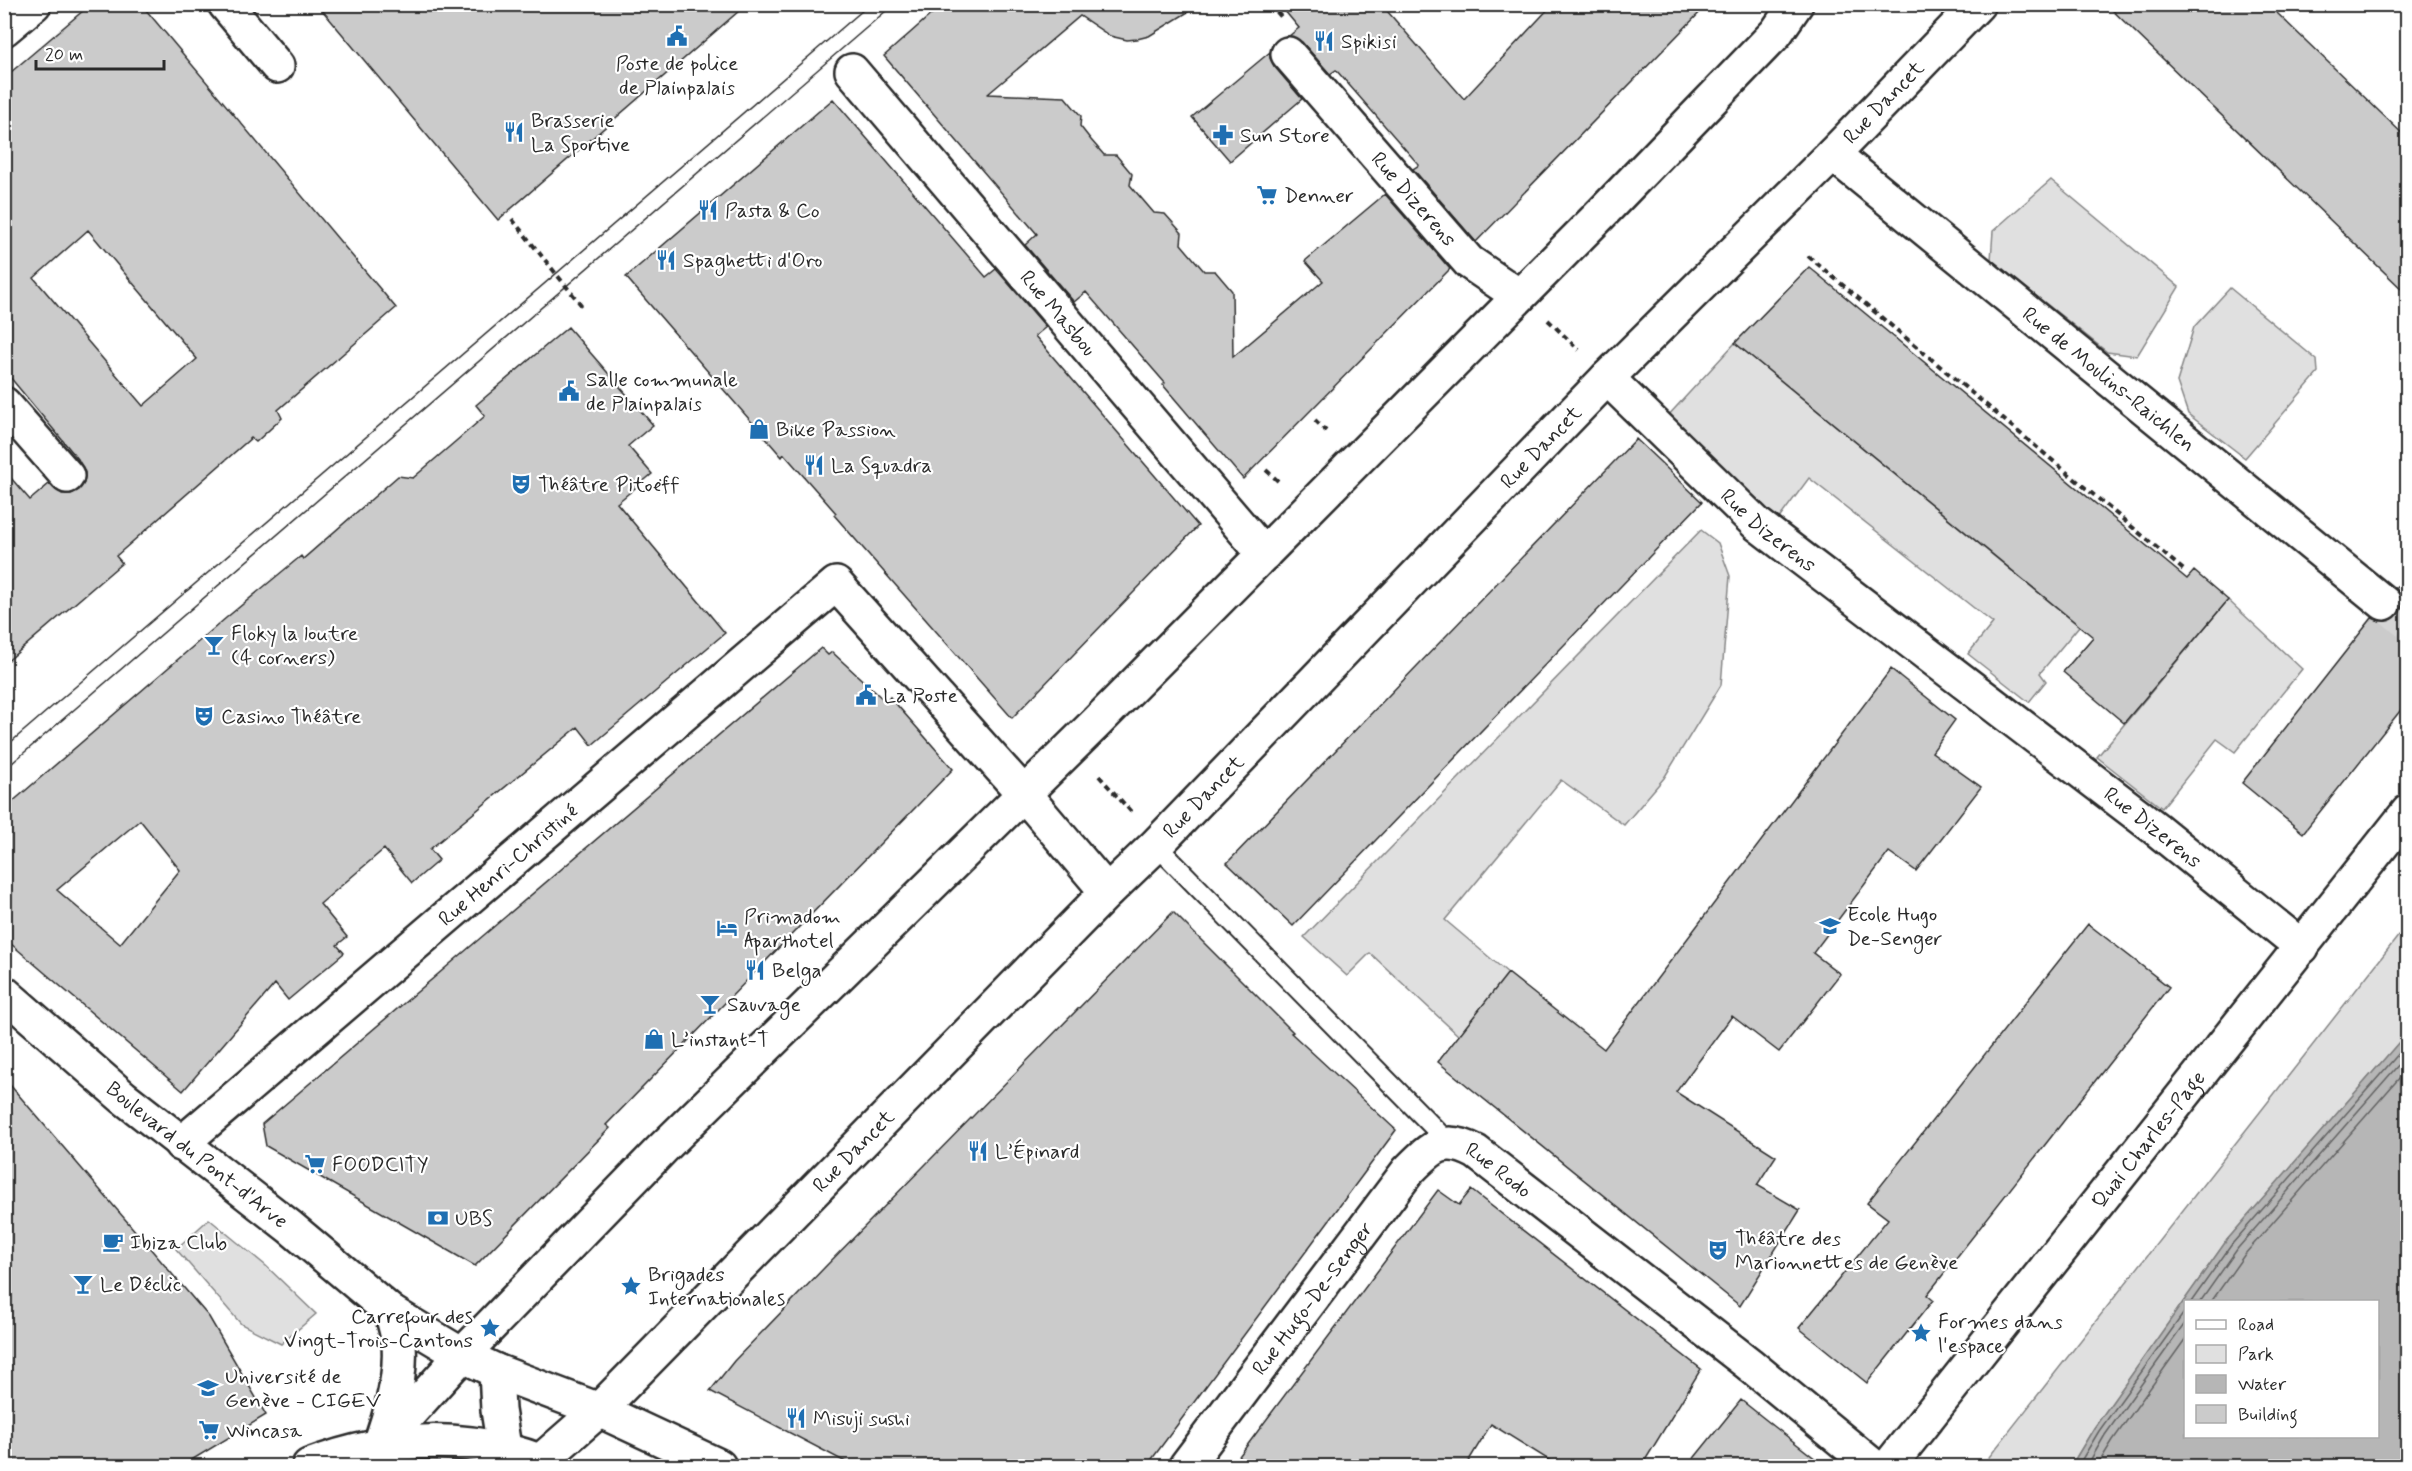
<svg xmlns="http://www.w3.org/2000/svg" width="2412" height="1471" font-family="Mynerve,sans-serif">
<style>
.green{fill:#e0e0e0;stroke:#868686;stroke-width:1.5}
.water{fill:#b6b6b6;stroke:#7e7e7e;stroke-width:1.5;fill-rule:evenodd}
.lines{fill:none;stroke-linecap:round;stroke-linejoin:round}
.shore{stroke:#636363;stroke-width:1.5}
.building{fill:#cbcbcb;stroke:#2b2b2b;stroke-width:1.5;fill-rule:evenodd}
.street-tunnel{stroke:#d5d5d5;stroke-width:33;stroke-dasharray:33 16;stroke-linecap:butt}
.lane-casing{stroke:#2b2b2b;stroke-width:22}
.street-casing{stroke:#2b2b2b;stroke-width:38}
.secondary-casing{stroke:#2b2b2b;stroke-width:38}
.path{stroke:#2b2b2b;stroke-width:4;stroke-dasharray:6 4.5;stroke-linecap:butt}
.lane{stroke:#fff;stroke-width:18}
.street{stroke:#fff;stroke-width:33}
.secondary{stroke:#fff;stroke-width:33}
.tram{stroke:#2b2b2b;stroke-width:1.5}
.labels{text-anchor:middle;stroke-width:4.5;stroke-linejoin:round;paint-order:stroke}
.poi-label{font-size:21px;fill:#2b2b2b;stroke:#fff;text-anchor:start}
.street-label{font-size:21px;fill:#2b2b2b;stroke:#fff}
</style>
<rect width="100%" height="100%" fill="#fff"/>
<filter id="ink" filterUnits="userSpaceOnUse"><feTurbulence type="fractalNoise" baseFrequency=".0167" numOctaves="2"/><feDisplacementMap in="SourceGraphic" scale="12" xChannelSelector="R" yChannelSelector="G"/><feConvolveMatrix kernelMatrix="1 2 1 2 8 2 1 2 1" color-interpolation-filters="sRGB"/></filter>
<g filter="url(#ink)">
<path class="green" d="M2051 180 2179 287 2137 356 2107 352 1991 260 1993 231Z
M2230 288 2317 360 2318 373 2245 458 2188 414 2177 382 2194 327Z
M1735 343 2079 626 2040 673 2046 681 2029 702 1968 654 1993 623 1809 478 1775 524 1666 418Z
M1701 530 1718 543 1730 576 1721 685 1664 778 1624 825 1561 780 1445 920 1508 973 1459 1036 1370 953 1347 976 1304 937Z
M2228 600 2302 669 2235 752 2217 739 2162 808 2097 757Z
M2407 925V1033L2227 1240 2094 1428 2071 1466H1982Z
M209 1219 265 1265 316 1314 281 1344 241 1324 176 1249Z"/>
<path class="water" d="M2407 1033V1466H2071L2094 1428 2227 1240ZM2186 1302H2378V1436H2186Z"/>
<g class="lines">
<path class="shore" d="M2191 1302 2232 1244 2408 1043
M2200 1302 2238 1248 2408 1054
M2211 1302 2245 1254 2408 1068
M2078 1466 2099 1431 2186 1310
M2087 1466 2105 1435 2186 1322
M2097 1466 2113 1440 2186 1338"/>
</g>
<path class="building" d="M91 4H141L396 308 278 410 282 418 256 442 251 438 116 556 122 563 4 664V470L30 500 49 484 62 494H71L79 490 84 483 85 473 78 459 4 370V78ZM88 230 197 359 143 406 34 278Z
M317 4H747L498 220Z
M943 4H1201L1149 36 1137 39 1127 40 1110 36 1080 16 988 94 1065 97 1081 116 1080 126 1091 140 1104 155H1116L1132 174 1130 185 1154 213 1165 214 1182 233 1181 244 1204 271H1215L1232 291 1233 357 1323 281 1305 261 1385 194 1450 269 1243 479 1163 385 1165 383 1086 292 1074 302 1025 245 1037 234 884 56Z
M1279 4H1381L1464 99 1553 4H1708L1476 242 1413 169 1419 165 1336 70 1330 74 1302 42 1289 36 1299 28Z
M2106 4H2268L2277 13 2408 139V295Z
M1270 52V58L1274 66 1302 99 1230 161 1192 117Z
M833 99 986 277 996 269 1046 327 1035 336 1198 526 1012 718 834 515 836 513 784 454 782 457 626 277Z
M1809 267 2187 579 2194 571 2228 600 2124 723 2063 672 2093 637 1735 343Z
M568 327 653 425 628 446 652 474 617 503 725 633 592 745 578 727 430 849 439 860 412 883 384 849 320 904 347 937 337 945 344 953 288 1000 275 984 183 1091 4 938V809L226 618 301 556 303 559 398 476 413 478 485 416 476 405ZM140 820 180 870 120 944 57 890Z
M1636 439 1702 502 1293 926 1227 863Z
M2408 574V701L2303 833 2242 783 2372 618 2380 621H2390L2399 614 2402 607V597L2396 588Z
M821 648 828 655 832 652 886 702 890 697 953 769 606 1125 610 1128 475 1266 266 1146 262 1124Z
M1891 669 1955 720 1932 752 1981 787 1916 871 1889 852 1813 953 1840 974 1779 1052 1732 1016 1676 1092 1776 1156 1757 1185 1800 1210 1740 1306 1438 1062 1508 973 1604 1049Z
M1173 912 1293 1032 1291 1033 1396 1130 1146 1467H855L710 1391 734 1361 825 1267Z
M2088 924 2169 987 1927 1295 1933 1300 1867 1383 1799 1328 1888 1219 1867 1203Z
M4 1078 209 1317 266 1415 180 1467H4Z
M1438 1190 1459 1205 1471 1190 1701 1369 1641 1467H1560L1491 1424 1465 1467H1231Z
M1741 1400 1775 1427 1826 1467H1687Z"/>
<g class="lines">
<path class="street-tunnel" d="M2384 603 2408 623"/>
<g class="lane-casing">
<path id="lane" d="M1156 845 1448 1142"/>
</g>
<g class="street-casing">
<g id="street">
<path d="M225 4 277 66"/>
<path d="M4 29 34 4"/>
<path id="s1" d="M1288 54 1469 262 1519 296"/>
<path id="s2" d="M852 71 1264 554"/>
<path id="s3" d="M1833 154 2384 603"/>
<path id="s4" d="M1607 378 1757 524 2155 828 2302 947"/>
<path d="M4 404 67 476"/>
<path id="s5" d="M181 1144 836 584 1024 794 1107 892"/>
<path d="M462 1355 662 1149 1095 724 1604 211 1776 33 1796 4"/>
<path id="s6" d="M599 1410 1107 892 1156 845 1607 378 1833 154 1978 4"/>
<path id="s7" d="M1186 1466 1408 1171C1431 1148 1443 1134 1476 1152L1749 1364 1873 1466"/>
</g>
</g>
<g class="secondary-casing">
<g id="secondary">
<path id="s8" d="M4 993 123 1097 290 1227 392 1313 462 1355 496 1371 599 1410 719 1466"/>
<path d="M496 1371 498 1410 507 1466"/>
<path d="M385 1440 462 1355"/>
<path d="M372 1465C386 1431 402 1382 399 1345 398 1334 394 1323 392 1313"/>
<path d="M309 1466C389 1435 472 1432 552 1466"/>
<path d="M535 1466 599 1410"/>
<path id="s9" d="M1889 1466 2408 812"/>
</g>
</g>
<path class="path" d="M1270 4 1282 18
M512 219 582 306
M1808 256 2186 572
M1548 320 1579 350
M1315 420 1326 431
M1266 470 1278 481
M1099 776 1134 815"/>
<use href="#lane" class="lane"/>
<use href="#street" class="street"/>
<use href="#secondary" class="secondary"/>
<path class="tram" d="M4 748 870 4
M4 770 894 4"/>
</g>
</g>
<defs>
<g id="civic-bare" transform="scale(1.62)"><path d="M-.6-6.5H3V-4.5H.6V-3L4-1V1h2V6H-6V1h2V-1L-.6-3ZM-1.2 2.5V6h2.4V2.5Z" fill="#1f6fb2" stroke="#fff" stroke-width="2.5" paint-order="stroke"/></g>
<g id="restaurant-bare" transform="scale(1.62)"><path d="M-5-6h1v4h1v-4h1v4h1v-4h1v5L-1.5 .5V6h-2V.5L-5-1ZM5-6V6H3V1.5H1.5Q1.5-4 5-6Z" fill="#1f6fb2" stroke="#fff" stroke-width="2.5" paint-order="stroke"/></g>
<g id="pharmacy-bare" transform="scale(1.62)"><path d="M-2-6h4v4h4v4h-4v4h-4v-4h-4v-4h4Z" fill="#1f6fb2" stroke="#fff" stroke-width="2.5" paint-order="stroke"/></g>
<g id="supermarket-bare" transform="scale(1.62)"><path d="M-6-5.5h2.5l.6 2H6L4.5 2H-2.5L-4.4-4H-6ZM-1.5 3.2a1.3 1.3 0 1 0 .1 0ZM3 3.2a1.3 1.3 0 1 0 .1 0Z" fill="#1f6fb2" stroke="#fff" stroke-width="2.5" paint-order="stroke"/></g>
<g id="shop-bare" transform="scale(1.62)"><path d="M-5-2.5h2.3a2.7 3.5 0 0 1 5.4 0H5L5.5 6h-11ZM-1.5-2.5h3a1.5 2.3 0 0 0-3 0Z" fill="#1f6fb2" stroke="#fff" stroke-width="2.5" paint-order="stroke"/></g>
<g id="theatre-bare" transform="scale(1.62)"><path d="M-5-5.5Q0-4 5-5.5V0Q5 5 0 6Q-5 5-5 0ZM-3.3-2.5H-1v1.5H-3.3ZM1-2.5H3.3v1.5H1ZM-2.8 1Q0 5.5 2.8 1Z" fill="#1f6fb2" stroke="#fff" stroke-width="2.5" paint-order="stroke"/></g>
<g id="bar-bare" transform="scale(1.62)"><path d="M-6-5H6L.8 .8V4.5H3.5V6h-7V4.5H-.8V.8Z" fill="#1f6fb2" stroke="#fff" stroke-width="2.5" paint-order="stroke"/></g>
<g id="school-bare" transform="scale(1.62)"><path d="M0-5L7-2L0 1L-7-2ZM-4 1L0 2.5L4 1V4Q0 6-4 4Z" fill="#1f6fb2" stroke="#fff" stroke-width="2.5" paint-order="stroke"/></g>
<g id="hotel-bare" transform="scale(1.62)"><path d="M-6-4.5h1.5V1H6V5H4.5V3h-9V5H-6ZM-4 0a1.8 1.8 0 1 1 3.6 0ZM.5 0V-2.5h3Q6-2.5 6 0Z" fill="#1f6fb2" stroke="#fff" stroke-width="2.5" paint-order="stroke"/></g>
<g id="bank-bare" transform="scale(1.62)"><path d="M-6-4H6V4H-6ZM0-2.3a2.3 2.3 0 1 0 0 4.6a2.3 2.3 0 1 0 0-4.6Z" fill="#1f6fb2" stroke="#fff" stroke-width="2.5" paint-order="stroke"/></g>
<g id="cafe-bare" transform="scale(1.62)"><path d="M-5.5-4.5H6V0H3Q3 3.5 0 3.5H-2.5Q-5.5 3.5-5.5 0ZM3-3.2v2h1.7v-2ZM-6 4.5H4V6H-6Z" fill="#1f6fb2" stroke="#fff" stroke-width="2.5" paint-order="stroke"/></g>
<g id="sight-bare" transform="scale(1.62)"><path d="M0-6L1.8-2.2L6-1.7L2.9 1.2L3.7 5.4L0 3.3L-3.7 5.4L-2.9 1.2L-6-1.7L-1.8-2.2Z" fill="#1f6fb2" stroke="#fff" stroke-width="2.5" paint-order="stroke"/></g>
<g id="university-bare" transform="scale(1.62)"><path d="M0-5L7-2L0 1L-7-2ZM-4 1L0 2.5L4 1V4Q0 6-4 4Z" fill="#1f6fb2" stroke="#fff" stroke-width="2.5" paint-order="stroke"/></g>
</defs>
<g fill-rule="evenodd">
<use href="#civic-bare" x="677" y="36"/>
<use href="#restaurant-bare" x="1324" y="41"/>
<use href="#restaurant-bare" x="514" y="132"/>
<use href="#pharmacy-bare" x="1223" y="135"/>
<use href="#supermarket-bare" x="1267" y="195"/>
<use href="#restaurant-bare" x="708" y="210"/>
<use href="#restaurant-bare" x="666" y="260"/>
<use href="#civic-bare" x="569" y="391"/>
<use href="#shop-bare" x="759" y="429"/>
<use href="#restaurant-bare" x="814" y="465"/>
<use href="#theatre-bare" x="521" y="484"/>
<use href="#bar-bare" x="214" y="645"/>
<use href="#civic-bare" x="866" y="695"/>
<use href="#theatre-bare" x="204" y="716"/>
<use href="#school-bare" x="1830" y="926"/>
<use href="#hotel-bare" x="727" y="928"/>
<use href="#restaurant-bare" x="755" y="970"/>
<use href="#bar-bare" x="710" y="1004"/>
<use href="#shop-bare" x="654" y="1039"/>
<use href="#restaurant-bare" x="978" y="1151"/>
<use href="#supermarket-bare" x="315" y="1164"/>
<use href="#bank-bare" x="438" y="1218"/>
<use href="#cafe-bare" x="113" y="1242"/>
<use href="#theatre-bare" x="1718" y="1250"/>
<use href="#bar-bare" x="83" y="1284"/>
<use href="#sight-bare" x="631" y="1286"/>
<use href="#sight-bare" x="490" y="1328"/>
<use href="#sight-bare" x="1921" y="1333"/>
<use href="#university-bare" x="208" y="1388"/>
<use href="#restaurant-bare" x="796" y="1418"/>
<use href="#supermarket-bare" x="209" y="1430"/>
</g>
<g class="labels">
<g class="poi-label">
<text x="1341" y="48">Spikisi</text>
<text x="677" y="70" text-anchor="middle">Poste de police<tspan x="677" dy="24">de Plainpalais</tspan></text>
<text x="531" y="127">Brasserie<tspan x="531" dy="24">La Sportive</tspan></text>
<text x="1240" y="142">Sun Store</text>
<text x="1284" y="202">Denner</text>
<text x="725" y="217">Pasta &amp; Co</text>
<text x="683" y="267">Spaghetti d'Oro</text>
<text x="586" y="386">Salle communale<tspan x="586" dy="24">de Plainpalais</tspan></text>
<text x="776" y="436">Bike Passion</text>
<text x="831" y="472">La Squadra</text>
<text x="538" y="491">Théâtre Pitoëff</text>
<text x="231" y="640">Floky la loutre<tspan x="231" dy="24">(4 corners)</tspan></text>
<text x="883" y="702">La Poste</text>
<text x="221" y="723">Casino Théâtre</text>
<text x="1847" y="921">Ecole Hugo<tspan x="1847" dy="24">De-Senger</tspan></text>
<text x="744" y="923">Primadom<tspan x="744" dy="24">Aparthotel</tspan></text>
<text x="772" y="977">Belga</text>
<text x="727" y="1011">Sauvage</text>
<text x="671" y="1046">L’instant-T</text>
<text x="995" y="1158">L’Épinard</text>
<text x="332" y="1171">FOODCITY</text>
<text x="455" y="1225">UBS</text>
<text x="1735" y="1245">Théâtre des<tspan x="1735" dy="24">Marionnettes de Genève</tspan></text>
<text x="130" y="1249">Ibiza Club</text>
<text x="648" y="1281">Brigades<tspan x="648" dy="24">Internationales</tspan></text>
<text x="100" y="1291">Le Déclic</text>
<text x="473" y="1323" text-anchor="end">Carrefour des<tspan x="473" dy="24">Vingt-Trois-Cantons</tspan></text>
<text x="1938" y="1328">Formes dans<tspan x="1938" dy="24">l'espace</tspan></text>
<text x="225" y="1383">Université de<tspan x="225" dy="24">Genève - CIGEV</tspan></text>
<text x="813" y="1425">Misuji sushi</text>
<text x="226" y="1437">Wincasa</text>
</g>
<g class="street-label">
<text dy="7" stroke="none"><textPath href="#s6" startOffset="1833">Rue Dancet</textPath></text>
<text dy="7" stroke="none"><textPath href="#s1" startOffset="192">Rue Dizerens</textPath></text>
<text dy="7" stroke="none"><textPath href="#s2" startOffset="318">Rue Masbou</textPath></text>
<text dy="7" stroke="none"><textPath href="#s3" startOffset="356">Rue de Moulins-Raichlen</textPath></text>
<text dy="7" stroke="none"><textPath href="#s6" startOffset="1347">Rue Dancet</textPath></text>
<text dy="7" stroke="none"><textPath href="#s4" startOffset="222">Rue Dizerens</textPath></text>
<text dy="7" stroke="none"><textPath href="#s6" startOffset="861">Rue Dancet</textPath></text>
<text dy="7" stroke="none"><textPath href="#s4" startOffset="708">Rue Dizerens</textPath></text>
<text dy="7" stroke="none"><textPath href="#s5" startOffset="430">Rue Henri-Christiné</textPath></text>
<text dy="7" stroke="none"><textPath href="#s9" startOffset="417">Quai Charles-Page</textPath></text>
<text dy="7" stroke="none"><textPath href="#s6" startOffset="363">Rue Dancet</textPath></text>
<text dy="7" stroke="none"><textPath href="#s8" startOffset="252">Boulevard du Pont-d'Arve</textPath></text>
<text dy="7" stroke="none"><textPath href="#s7" startOffset="477">Rue Rodo</textPath></text>
<text dy="7" stroke="none"><textPath href="#s7" startOffset="210">Rue Hugo-De-Senger</textPath></text>
</g>
</g>
<rect width="2412" height="1471" fill="none" stroke="#fff" stroke-width="24"/>
<rect x="12" y="12" width="2388" height="1447" fill="none" stroke="#2b2b2b" stroke-width="2" filter="url(#ink)"/>
<rect x="2184" y="1300" width="195" height="138" fill="#ffffff" stroke="#aaaaaa" stroke-width="1.5"/>
<rect x="2196" y="1320" width="30" height="9" fill="#ffffff" stroke="#aaaaaa" stroke-width="1.5"/>
<text x="2238" y="1330" font-size="18" fill="#2b2b2b">Road</text>
<rect x="2196" y="1345" width="30" height="18" fill="#e0e0e0" stroke="#aaaaaa" stroke-width="1.5"/>
<text x="2238" y="1360" font-size="18" fill="#2b2b2b">Park</text>
<rect x="2196" y="1375" width="30" height="18" fill="#b6b6b6" stroke="#aaaaaa" stroke-width="1.5"/>
<text x="2238" y="1390" font-size="18" fill="#2b2b2b">Water</text>
<rect x="2196" y="1405" width="30" height="18" fill="#cbcbcb" stroke="#aaaaaa" stroke-width="1.5"/>
<text x="2238" y="1420" font-size="18" fill="#2b2b2b">Building</text>
<path d="M36 60v9h128v-9" fill="none" stroke="#2b2b2b" stroke-width="3"/>
<text x="45" y="60" font-size="18" fill="#2b2b2b" stroke="#ffffff" stroke-width="4.5" paint-order="stroke">20 m</text>
</svg>
